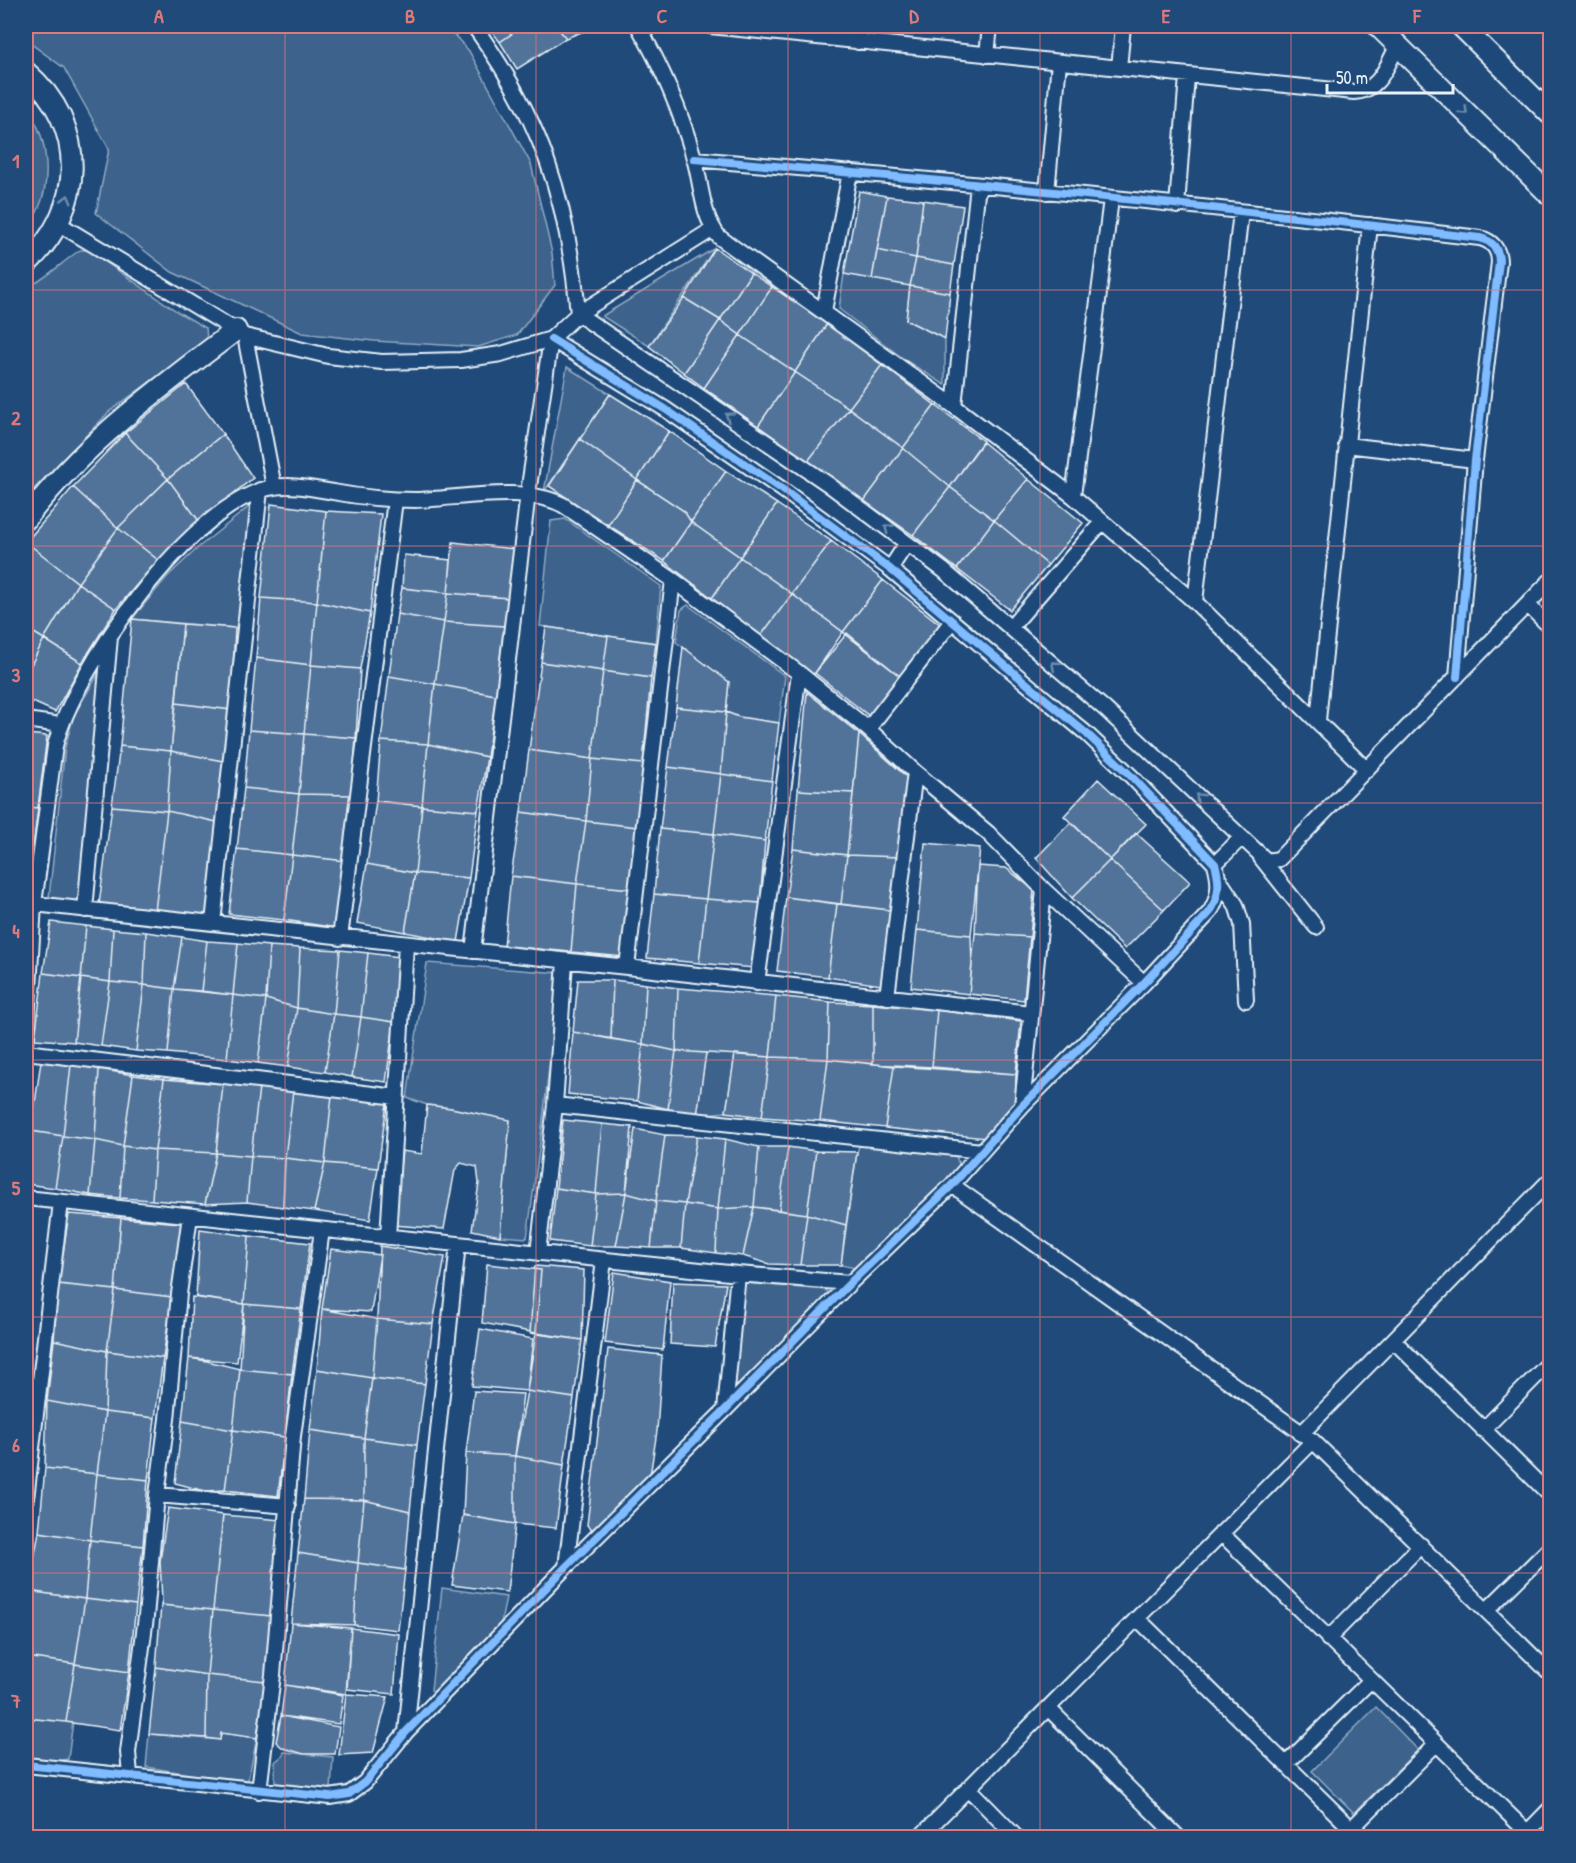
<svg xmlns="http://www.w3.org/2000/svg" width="1576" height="1863" font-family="'Patrick Hand',sans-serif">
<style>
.green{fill:#3c628c;stroke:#92aac2;stroke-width:1.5}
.building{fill:#517399;stroke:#e8f1f8;stroke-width:1.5}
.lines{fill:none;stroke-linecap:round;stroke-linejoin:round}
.street-casing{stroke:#e8f1f8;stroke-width:18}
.secondary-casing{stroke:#e8f1f8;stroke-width:24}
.street{stroke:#1f4a7a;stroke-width:14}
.secondary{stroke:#1f4a7a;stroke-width:20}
.cycleway-casing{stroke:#1f4a7a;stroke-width:11}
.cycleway{stroke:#80bcff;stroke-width:8}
.oneway{stroke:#6f8dac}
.grid{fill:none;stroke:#dd787b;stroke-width:1.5;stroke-opacity:0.55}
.neatline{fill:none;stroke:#dd787b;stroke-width:2}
.grid-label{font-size:20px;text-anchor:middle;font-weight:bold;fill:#dd787b}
</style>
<rect width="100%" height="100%" fill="#1f4a7a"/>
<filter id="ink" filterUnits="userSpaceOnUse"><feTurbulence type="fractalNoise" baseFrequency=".0167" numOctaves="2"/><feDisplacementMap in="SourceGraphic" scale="12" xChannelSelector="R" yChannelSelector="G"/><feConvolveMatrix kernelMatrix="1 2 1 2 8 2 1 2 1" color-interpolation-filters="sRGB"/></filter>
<g filter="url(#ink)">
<path class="green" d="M26 26H446L469 51 531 164 552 253 555 285 517 335 478 347 374 341 302 333 172 272 96 213 109 149 64 68 26 40Z
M26 108C48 134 52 180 38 210 35 217 30 224 26 230Z
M715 248 649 346 602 316Z
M80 250H88L178 312 206 328 207 340 110 411 26 497V288C44 281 62 262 80 250Z
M844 274 910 286 906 320 945 339V385L905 360 839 309Z
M567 367 610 394 544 492Z
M250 506 242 610 235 628 132 619 168 576 200 546Z
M565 519 661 586 656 643 540 626 551 521Z
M688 605 785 676 779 723 739 717 726 712 729 682 676 642 681 610Z
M103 666 82 903 62 902 49 898 65 747 74 715Z
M427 963 560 973 542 1128 527 1238 500 1236 510 1120 451 1108 427 1105 407 1098Z
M706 1053 735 1054 726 1112 697 1115Z
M860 1144 956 1156 960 1167 895 1233 855 1268 841 1265 857 1152Z
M744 1283 827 1290V1302L743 1387 733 1384Z
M442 1588 506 1597 499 1633 435 1694 431 1690Z
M1376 1707 1418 1750 1354 1813 1312 1771Z
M26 1718 73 1721 68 1759 50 1762 26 1758Z
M221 1733 257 1738 248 1780 196 1775 146 1767 149 1734 220 1740Z
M284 1752 333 1757 331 1789C310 1791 294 1790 275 1783V1762L282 1756Z"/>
<path class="building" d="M488 26H523L500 42Z
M523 26H556L566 38 517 69 500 42Z
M556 26H597L566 38Z
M859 191 887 196 872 279 844 274Z
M887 196 923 200 916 258 877 250Z
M923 200 963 206 954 265 916 258Z
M715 248 751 273 720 320 684 298Z
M877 250 916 258 910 286 872 279Z
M916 258 954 265 950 293 910 286Z
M751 273 772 287 740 335 720 320Z
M910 286 950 293 945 339 906 320Z
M772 287 827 324 795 372 740 335Z
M684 298 720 320 684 373 649 346Z
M720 320 740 335 704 388 684 373Z
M827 324 882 365 849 408 795 372Z
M740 335 795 372 758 426 704 388Z
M882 365 935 405 903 448 849 408Z
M795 372 849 408 808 461 758 426Z
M186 384 223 434 168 479 125 433Z
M610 394 669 431 637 480 580 439Z
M935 405 983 441 950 487 903 448Z
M849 408 903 448 864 501 808 461Z
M669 431 726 471 691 522 684 511 637 480Z
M125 433 168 479 118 528 73 487Z
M223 434 253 478 199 521 168 479Z
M580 439 637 480 608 525 549 486Z
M983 442 1028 479 994 520 950 487Z
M903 448 950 487 913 535 864 501Z
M726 471 777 504 740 557 691 522Z
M168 479 199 521 158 560 118 528Z
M1028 479 1083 523 1048 565 994 520Z
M637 480 684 511 691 522 664 561 608 525Z
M73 487 118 528 78 583 26 542Z
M950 487 994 520 957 569 913 535Z
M271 504 326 511 317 602 261 598Z
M777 504 831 541 792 594 740 557Z
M326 511 381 514 370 613 317 602Z
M994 520 1048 565 1010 610 957 569Z
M691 522 740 557 712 598 664 561Z
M118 528 158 560 116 609 78 583Z
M831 541 883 580 843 632 792 594Z
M26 542 78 583 44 639 26 628Z
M453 542 514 549 508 598 448 593Z
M404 555 451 560 448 593 402 588Z
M740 557 792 594 760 637 712 598Z
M883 580 941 625 901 677 843 632Z
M78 583 116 609 82 663 44 639Z
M402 588 448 593 444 622 397 614Z
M448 593 508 598 504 626 444 622Z
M792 594 843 632 815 673 810 676 760 637Z
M261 598 317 602 311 665 256 658Z
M317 602 370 613 360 669 311 665Z
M397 614 444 622 435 684 389 676Z
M132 619 183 624 171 751 120 746Z
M444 622 504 626 496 695 435 684Z
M183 624 235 628 231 710 176 703Z
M546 627 608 636 603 671 541 662Z
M26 628 44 639 26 675Z
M847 633 901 677 869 716 815 673Z
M608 636 656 643 651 678 603 671Z
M44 639 82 663 55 712 26 699V675Z
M683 647 729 682 726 712 676 707Z
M256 658 311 665 304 734 249 730Z
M541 662 603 671 592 759 529 750Z
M311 665 360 669 356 738 304 734Z
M603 671 651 678 643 764 592 759Z
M389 676 435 684 428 744 381 741Z
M435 684 496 695 487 757 428 744Z
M807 692 859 734 853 793 798 790Z
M176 703 231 710 223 761 171 751Z
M676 707 726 712 721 774 668 767Z
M726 712 739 717 779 723 772 781 721 774Z
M249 730 304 734 299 794 244 788Z
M26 734 47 736 38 808 26 807Z
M304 734 356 738 352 795 299 794Z
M859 734 909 779 899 857 847 855Z
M381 741 428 744 422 806 376 801Z
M428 744 487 757 478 811 422 806Z
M120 746 171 751 167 811 112 806Z
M529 750 592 759 586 821 521 812Z
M171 751 223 761 217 822 167 811Z
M592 759 643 764 637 827 586 821Z
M668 767 721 774 714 834 660 829Z
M721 774 772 781 765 841 714 834Z
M1098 779 1146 824 1110 860 1064 816Z
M244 788 299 794 292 855 237 849Z
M798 790 853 793 847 855 793 849Z
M299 794 352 795 346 861 292 855Z
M376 801 422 806 415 873 367 864Z
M112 806 167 811 155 911 99 904Z
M422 806 478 811 469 878 415 873Z
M26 807 38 808 30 873H26Z
M167 811 217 822 209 915 155 911Z
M521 812 586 821 577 884 511 876Z
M586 821 637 827 632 889 577 884Z
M1071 822 1110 860 1072 898 1036 858Z
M660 829 714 834 706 899 654 894Z
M1136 833 1190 882 1164 910 1110 860Z
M714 834 765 841 760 903 706 899Z
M925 843 980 848 971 935 917 930Z
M237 849 292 855 284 920 229 914Z
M793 849 847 855 841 904 786 897Z
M292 855 346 861 337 928 284 920Z
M847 855 899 857 890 910 841 904Z
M1110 860 1164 910 1125 949 1072 898Z
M367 864 415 873 405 932 357 923Z
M978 866 1006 868 1034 890 1030 937 975 933Z
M26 873H30L26 926Z
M415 873 469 878 458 942 405 932Z
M511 876 577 884 571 952 504 946Z
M577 884 632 889 624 957 571 952Z
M654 894 706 899 699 963 647 958Z
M786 897 837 904 828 977 777 971Z
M706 899 760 903 754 968 699 963Z
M837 904 890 910 881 985 828 977Z
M51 922 86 926 81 978 43 973Z
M86 926 113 929 110 982 81 978Z
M113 929 146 932 144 985 110 982Z
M917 930 971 935 972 966 969 994 911 987Z
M146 932 182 937 174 989 144 985Z
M975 933 1030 937 1024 1000 969 994Z
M182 937 207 941 201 991 174 989Z
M207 941 238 943 233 995 201 991Z
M238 943 269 946 266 999 233 995Z
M269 946 300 948 297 1008 266 999Z
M300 948 340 950 334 1014 297 1008Z
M340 950 368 953 361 1017 334 1014Z
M368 953 399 957 394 1022 361 1017Z
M43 973 81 978 74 1042 35 1039Z
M81 978 110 982 101 1046 74 1042Z
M578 980H613L611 1039 573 1032Z
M613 980 646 984 643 1044 611 1039Z
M110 982 144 985 136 1051 101 1046Z
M646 984 678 988 676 1051 643 1044Z
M144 985 174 989 168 1053 136 1051Z
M678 988 776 996 770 1057 676 1051Z
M174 989 233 995 227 1059 168 1053Z
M233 995 266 999 258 1063 227 1059Z
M776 996 830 1002 828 1059 770 1057Z
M266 999 297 1008 288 1067 258 1063Z
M830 1002 873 1004V1064L828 1059Z
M873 1004 937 1010 932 1067 873 1064Z
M297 1008 334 1014 325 1072 288 1067Z
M937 1010 1021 1021 1016 1074 932 1067Z
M334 1014 361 1017 352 1077 325 1072Z
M361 1017 394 1022 386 1082 352 1077Z
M573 1032 643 1044 637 1101 568 1094Z
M643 1044 676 1051 668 1109 637 1101Z
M676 1051 706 1053 697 1115 668 1109Z
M735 1054 770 1057 762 1117 726 1112Z
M770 1057 828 1059 820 1121 762 1117Z
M828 1059 894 1066 885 1128 820 1121Z
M41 1061 71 1065 63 1136 31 1131Z
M71 1065 99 1069 95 1140 63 1136Z
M894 1066 1016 1074 1015 1110 986 1138 885 1128Z
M99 1069 133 1075 123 1146 95 1140Z
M133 1075 164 1079 155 1150 123 1146Z
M164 1079 223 1084 216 1153 155 1150Z
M223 1084 259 1087 251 1156 216 1153Z
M259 1087 293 1091 285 1158 251 1156Z
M293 1091 332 1095 325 1163 285 1158Z
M332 1095 387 1103 378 1168 325 1163Z
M427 1105 451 1108 510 1120 500 1236 472 1230 479 1183 477 1167 461 1163 455 1170 444 1229 393 1225 402 1151 422 1154Z
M563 1120 602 1124 596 1194 556 1188Z
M602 1124 632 1127 626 1193 596 1194Z
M635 1129 665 1135 656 1201 626 1193Z
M31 1131 63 1136 55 1188 26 1184V1166Z
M665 1135 697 1136 685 1204 656 1201Z
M63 1136 95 1140 90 1195 55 1188Z
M697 1136 725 1139 718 1209 685 1204Z
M725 1139 759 1147 754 1207 718 1209Z
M95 1140 123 1146 120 1198 90 1195Z
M123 1146 155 1150 152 1200 120 1198Z
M759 1147H788L779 1210 754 1207Z
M788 1147 816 1151 807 1214 779 1210Z
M155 1150 216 1153 205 1204 152 1200Z
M816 1151 857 1152 846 1225 807 1214Z
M216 1153 251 1156 247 1202 205 1204Z
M251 1156 285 1158 283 1207 247 1202Z
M285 1158 325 1163 314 1211 283 1207Z
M325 1163 378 1168 370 1220 314 1211Z
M556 1188 596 1194 590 1246 550 1241Z
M626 1193 656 1201 651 1248 616 1246Z
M626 1193 616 1246H590L596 1194Z
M656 1201 685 1204 681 1248H651Z
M685 1204 718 1209 716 1253 681 1248Z
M754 1207 807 1214 800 1265 769 1264 743 1256Z
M754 1207 743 1256 716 1253 718 1209Z
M69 1214 121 1218 115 1290 58 1284Z
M807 1214 846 1225 841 1265H800Z
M121 1218 181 1223 172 1297 115 1290Z
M200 1229 249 1236 244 1304 196 1297Z
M249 1236 310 1243 301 1309 244 1304Z
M380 1246 445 1257 433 1324 377 1319Z
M331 1249 380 1255 371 1312 322 1309Z
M487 1264 541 1270 536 1333 482 1323Z
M535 1266 584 1270 582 1340 530 1333Z
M614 1272 670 1281 663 1350 605 1343Z
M673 1282 726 1284 715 1347 670 1344Z
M58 1284 115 1290 107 1351 54 1340Z
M115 1290 172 1297 163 1358 107 1351Z
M192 1297 244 1304 237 1362 189 1358Z
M244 1304 301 1309 292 1374 240 1369Z
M322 1309 377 1319 372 1378 317 1369Z
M377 1319 433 1324 425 1384 372 1378Z
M480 1329 533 1339 527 1391 472 1386Z
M536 1333 582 1340 574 1398 527 1391Z
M54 1340 107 1351 105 1412 47 1401Z
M608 1349 662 1355 657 1431 650 1476 594 1532 587 1525Z
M107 1351 163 1358 155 1418 105 1412Z
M189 1358 207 1361 240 1369 233 1430 182 1421Z
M240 1369 292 1374 285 1437 233 1430Z
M317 1369 372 1378 364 1438 310 1430Z
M372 1378 425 1384 417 1445 364 1438Z
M474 1391 523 1394 515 1456 466 1453Z
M527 1391 574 1398 564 1465 515 1456Z
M47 1401 105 1412 97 1474 45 1468Z
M105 1412 155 1418 148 1480 97 1474Z
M182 1421 233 1430 225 1490 205 1491 175 1483Z
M233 1430 285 1437 278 1496 225 1490Z
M310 1430 364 1438V1500L304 1499Z
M364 1438 417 1445 410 1511 364 1500Z
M466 1453 515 1456V1524L463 1515Z
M515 1456 564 1465 556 1528 515 1524Z
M45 1468 97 1474 90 1540 39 1532Z
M97 1474 148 1480 143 1546 90 1540Z
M304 1499 364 1500 358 1563 298 1553Z
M364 1500 410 1511 405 1570 358 1563Z
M168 1508 223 1515 213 1610 161 1605 162 1601 160 1561Z
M223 1515 281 1520 271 1616 213 1610Z
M463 1515 515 1524 507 1592 452 1585Z
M39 1532 90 1540 85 1599 28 1591Z
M90 1540 143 1546 136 1605 85 1599Z
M298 1553 358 1563 354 1625 291 1623Z
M358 1563 405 1570 398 1630 354 1625Z
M28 1591 85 1599 75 1664 26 1657V1610Z
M85 1599 136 1605 129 1672 75 1664Z
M161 1605 213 1610 207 1675 156 1667Z
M213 1610 271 1616 265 1681 207 1675Z
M291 1623 351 1628 346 1694 285 1685Z
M351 1628 399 1634 394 1694 347 1689Z
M26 1657 75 1664 66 1722 26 1718Z
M75 1664 129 1672 120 1730 66 1722Z
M156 1667 207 1675 206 1738 149 1734Z
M207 1675 265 1681 257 1738 221 1733 220 1740 206 1738Z
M285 1685 343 1695 339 1724 281 1716Z
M346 1694 388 1697 373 1753 339 1755Z
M281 1716 339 1727 335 1754H304L283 1748 276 1742Z"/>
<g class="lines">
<g class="street-casing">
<path id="street" d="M474 26C541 119 568 199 578 314
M638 26C662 67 681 112 694 158 702 185 701 214 719 237L954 406 1073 496 1195 602 1367 770
M710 26 1354 92C1380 91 1387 65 1398 45
M858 42 860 26
M987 55 990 26
M1119 68 1123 26
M694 159C956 181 1218 207 1480 238 1492 241 1499 249 1499 262L1475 460 1457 677
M1047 192 1059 62
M1177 206 1187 76
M59 224 245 336 328 356 382 362 461 360 501 354 551 339 578 314 713 229
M824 311 850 172
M578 314 828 484 943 570 1105 709 1267 861 1279 859 1550 581
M245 336 274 487
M954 406 978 185
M1346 445 1475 460
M1073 496 1111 199
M890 569 907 543
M1195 602 1241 212
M1528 605 1550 627
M1011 627 1102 522
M26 720 60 725
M1318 720 1370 225
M868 729 952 621
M1261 858 1316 927
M1215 864 1241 838
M1220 881 1236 905 1242 924 1246 1000
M34 904 627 967 1031 1013
M85 910 110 637
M213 923 260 490
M340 938 395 500
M473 951 528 493 551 339
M627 967 673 580
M757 983 799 673
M887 997 915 772
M26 1039 34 904 55 746C73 671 194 499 274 487 294 484 314 489 333 492 360 497 387 500 415 500 460 499 522 484 563 505L673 580 799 673 868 729 915 772 988 833 1044 890 1144 983
M26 1052 397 1097
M555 1105 982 1151
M1022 1106 1044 890
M952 1185 1313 1441 1550 1673
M26 1198 738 1274 850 1283
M388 1237 406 945
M538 1253 555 1105 565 962
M1393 1340 1550 1495
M725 1410 738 1274
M1483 1430 1550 1362
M1301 1434 1550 1180
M157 1495 288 1506
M26 1499 61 1202
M1221 1533 1527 1832
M566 1567 604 1260
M1487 1610 1550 1548
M1137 1618 1361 1838
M1328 1639 1421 1545
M1048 1708 1179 1838
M406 1732 458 1244
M1287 1763 1371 1680
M26 1765 330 1797 349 1794 365 1782 406 1732 566 1567 725 1410 850 1283 952 1185 1022 1106 1144 983 1210 912C1220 896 1220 881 1215 864L1131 776 1087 734 890 569 783 490 665 409 551 339
M130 1775 128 1752 146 1617 157 1495 167 1419 179 1294 190 1216
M968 1788 1017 1838
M259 1791 273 1675 293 1436 322 1230
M919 1838 1313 1441
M1342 1838 1436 1744
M1522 1838 1550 1809"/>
</g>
<g class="secondary-casing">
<path id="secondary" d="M1378 26 1550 195
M1461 26 1550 114
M26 72C89 126 85 210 26 264
M26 519C83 443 161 387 236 330"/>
</g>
<use href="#street" class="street"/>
<use href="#secondary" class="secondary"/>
<g class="cycleway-casing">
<path id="cycleway" d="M694 159C956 181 1218 207 1480 238 1492 241 1499 249 1499 262L1475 460 1457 677
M26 1765 330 1797 349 1794 365 1782 406 1732 566 1567 725 1410 850 1283 952 1185 1022 1106 1144 983 1210 912C1220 896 1220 881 1215 864L1131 776 1087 734 890 569 783 490 665 409 551 339"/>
</g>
<use href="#cycleway" class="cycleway"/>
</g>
<defs><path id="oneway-chevron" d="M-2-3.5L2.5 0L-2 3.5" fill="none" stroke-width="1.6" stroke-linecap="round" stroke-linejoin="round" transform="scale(1.5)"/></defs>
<g class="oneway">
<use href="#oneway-chevron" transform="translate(1464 111) rotate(44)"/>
<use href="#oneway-chevron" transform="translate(67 199) rotate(-75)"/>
<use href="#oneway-chevron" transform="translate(729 416) rotate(-146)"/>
<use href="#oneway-chevron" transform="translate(888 528) rotate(-143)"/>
<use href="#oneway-chevron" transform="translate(1055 665) rotate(-139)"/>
<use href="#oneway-chevron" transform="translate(1199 797) rotate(-136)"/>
</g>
</g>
<path class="grid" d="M285 26V1838M536 26V1838M788 26V1838M1040 26V1838M1291 26V1838M26 290H1550M26 546H1550M26 803H1550M26 1060H1550M26 1317H1550M26 1573H1550"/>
<rect width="1576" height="1863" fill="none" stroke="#1f4a7a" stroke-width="66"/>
<path d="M1327 84v9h126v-9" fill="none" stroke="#e8f1f8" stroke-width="3"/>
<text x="1336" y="84" font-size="18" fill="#e8f1f8" stroke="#1f4a7a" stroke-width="4.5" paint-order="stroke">50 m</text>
<rect x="33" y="33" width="1510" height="1797" class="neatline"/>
<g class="grid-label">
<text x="159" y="23">A</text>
<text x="410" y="23">B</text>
<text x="662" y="23">C</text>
<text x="914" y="23">D</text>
<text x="1166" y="23">E</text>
<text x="1417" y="23">F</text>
<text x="16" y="168">1</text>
<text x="16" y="425">2</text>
<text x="16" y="682">3</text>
<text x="16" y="938">4</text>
<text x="16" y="1195">5</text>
<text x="16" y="1452">6</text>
<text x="16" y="1708">7</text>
</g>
</svg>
